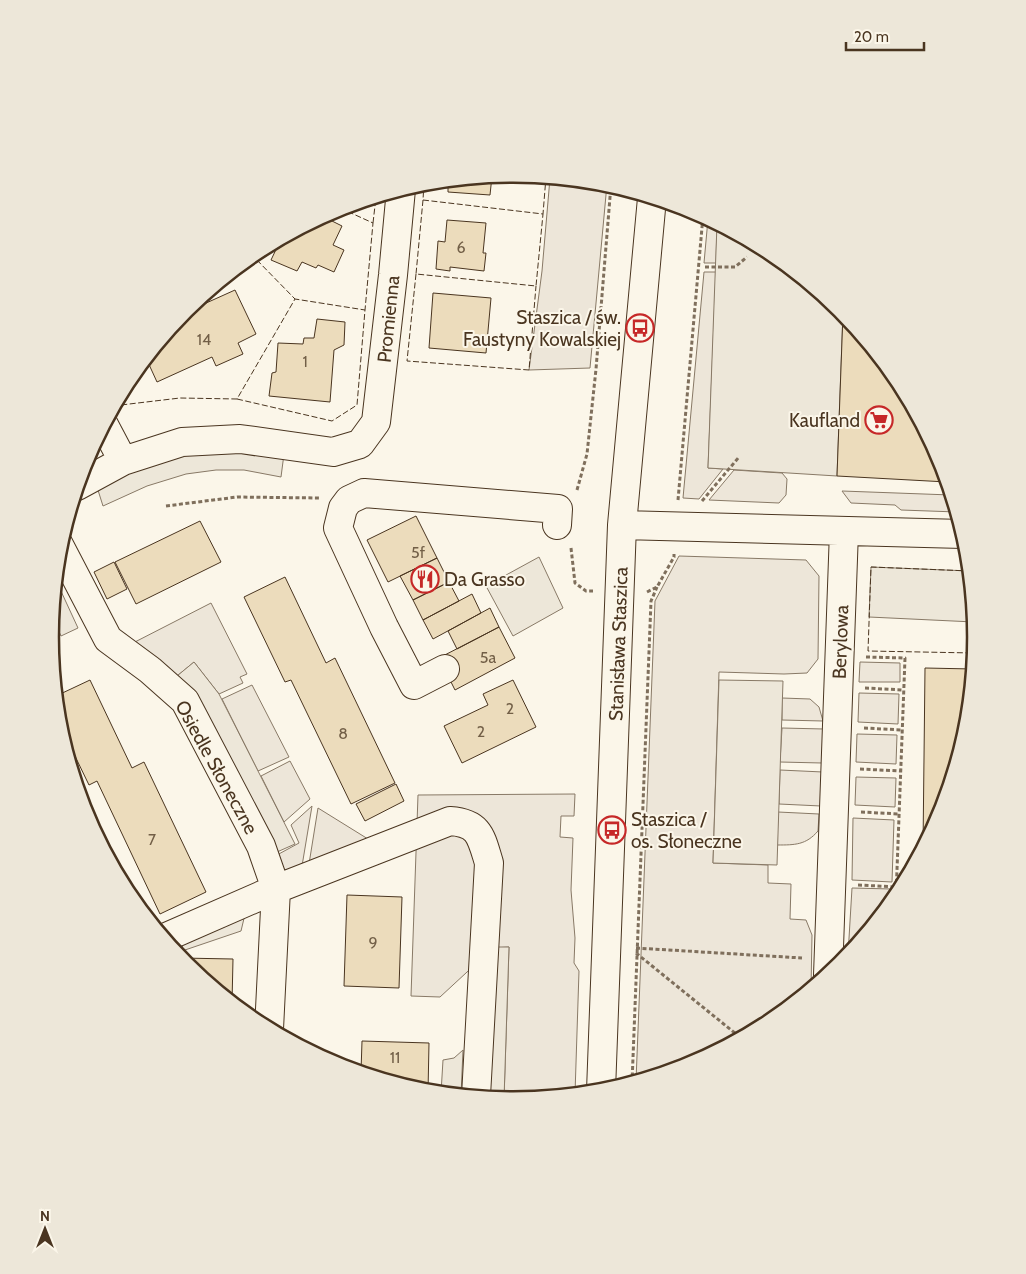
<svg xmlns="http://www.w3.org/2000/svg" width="1026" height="1274" font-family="Cabin,sans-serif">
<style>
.green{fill:#ede6d9;stroke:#887966}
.parking{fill:#ede7d9;stroke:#887966}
.building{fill:#ecdcbc;stroke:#4a3520}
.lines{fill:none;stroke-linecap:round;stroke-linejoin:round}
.minor-casing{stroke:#4a3520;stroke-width:30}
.path{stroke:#7f6f5c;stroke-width:3;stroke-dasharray:4 2.5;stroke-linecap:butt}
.minor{stroke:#fbf6e9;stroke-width:28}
.fence{stroke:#4a3520;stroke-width:1;stroke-dasharray:6 2.5;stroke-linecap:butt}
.labels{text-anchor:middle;stroke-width:4;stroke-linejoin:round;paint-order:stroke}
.number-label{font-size:16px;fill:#725f47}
.poi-label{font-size:19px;fill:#4a3520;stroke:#fbf6e9;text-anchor:end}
.street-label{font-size:19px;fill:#4a3520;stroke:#fbf6e9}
.rim{fill:none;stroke:#4a3520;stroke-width:2.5}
</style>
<rect width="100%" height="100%" fill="#fbf6e9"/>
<path class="green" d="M550 178 607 184 590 368 529 370 542 271Z
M708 219 717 224 716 263H704Z
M704 272H716L708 468 723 469 699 499 683 498Z
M734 470 782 473 787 479 786 495 779 503 709 500Z
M842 491 951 495 957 512 901 510 895 505 851 503Z
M679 556 806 560 819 576 818 659 807 673 784 674 719 672 713 863 768 865V883L791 884 790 919 806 920 812 935 811 989 770 1022 690 1065 636 1081 655 601Z
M211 603 247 674 240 677 243 683 219 694 194 662 177 676 131 644Z
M860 662 900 663V682H859Z
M252 685 289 757 258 771 222 699Z
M859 693 899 694 898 724 858 722Z
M782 698 810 699 819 707 823 721 782 720Z
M782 728 824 729 822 763 780 762Z
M857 734 897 735 896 764 856 762Z
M290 761 310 799 284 822 261 776Z
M780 770 823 772 821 806 779 804Z
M856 777 896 778 895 807 855 805Z
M575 794 574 816H561L560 837 573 838 571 890 575 938 574 963 579 971 575 1094 513 1100 504 1099 509 947 493 948 440 997 411 996 418 795Z
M312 806 301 872C286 872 280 870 277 855L299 843 291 825Z
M318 808 368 839 309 864Z
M778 812 819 814 818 831C806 845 795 845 777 845Z
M853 818 894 820 892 882 852 880Z
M852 888 892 889 891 903 848 955Z"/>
<path class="parking" d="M717 224 770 252 824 296 823 305 836 306 843 313 837 476 708 468Z
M235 449 284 454 281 477 244 470H216L186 474 147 486 103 506 97 487 132 471 182 454Z
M539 557 563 608 513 636 486 586Z
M871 567 970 571 974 622 869 617Z
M60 589 78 628 61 636 52 616 54 592Z
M194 662 219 694 295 844 277 852 204 708 177 676Z
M719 680 783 681 777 865 713 863Z
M246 910 241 931 182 951 183 936Z
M493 947H509L504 1099 488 1098Z
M463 1050 461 1095 441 1093 443 1060 454 1058Z"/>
<path class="building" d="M492 176 490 195 448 192V180Z
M322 216 342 226 333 245 344 250 334 272 318 265 316 268 302 262 297 271 271 260 281 239 290 234 295 236 297 230Z
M447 220 486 223 483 253H486L484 271 450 267V271L436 269 438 241 445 242Z
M235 290 256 334 238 343 243 354 216 366 212 357 157 382 146 358 184 312V313Z
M433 293 491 298 486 353 429 348Z
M843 313 898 380 941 460 947 482 837 476Z
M317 319 345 322 344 345 334 350 330 402 269 396 272 373 276 372 278 343 303 344 304 338H314Z
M416 516 437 558 388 582 367 540Z
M200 521 221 562 136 604 115 562Z
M437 558 449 582 413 600 400 576Z
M114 562 127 589 107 599 94 572Z
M285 577 326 663 335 658 395 783 351 804 291 680 285 682 244 597Z
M449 582 459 601 423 620 413 600Z
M472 594 481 613 433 639 423 620Z
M490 608 499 627 457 649 448 631Z
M499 627 515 658 455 690 439 658Z
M925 668 973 669 967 728 941 814 923 848Z
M90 680 132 768 144 762 206 892 160 914 97 781 89 785 58 721 56 696Z
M513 680 536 727 462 763 444 726 488 705 483 694Z
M396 784 404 801 365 821 356 804Z
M347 895 402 897 399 988 344 986Z
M181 958 233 959 232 1003 185 964Z
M362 1041 429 1043 428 1092 422 1091 361 1072Z"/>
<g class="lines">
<g class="minor-casing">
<path id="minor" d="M104 425 123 461
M77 486 123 461 182 442 240 439 333 452 360 444 376 422 393 275 401 189
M622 525 963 534
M59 545 108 639 150 670 185 701 261 846 276 889 269 1029
M445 669 414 685 384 627 338 528 343 508 349 500 364 493 558 509 557 525
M164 938 276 889 450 821C480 823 481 837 489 863L476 1096
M828 975 844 531
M601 1091 622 525 652 198"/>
</g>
<path class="path" d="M705 267H735L747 257
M577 490 587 454 596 369 611 185
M678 500 703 216
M702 501 739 457
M166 506 237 497 320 498
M571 548 575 583 586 591H593
M647 592 657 587 674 557V554
M866 657 905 658 896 896
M865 688 903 690
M864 728 902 730
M860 769 901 771
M861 812 899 814
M858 885 897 887
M636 948 802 958
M636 953 741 1038
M632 1083 651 601 657 587"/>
<use href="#minor" class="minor"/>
<path class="fence" d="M424 183 423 200 543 214 546 177
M423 200 416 274 536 286 543 214
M340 208 373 223 365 310
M373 223 376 197
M416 274 407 361 529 370 536 286
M119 397 121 405 180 398 237 399 295 299 252 255
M237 399 332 421 357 405 365 310 295 299
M970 571 871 567 868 651 974 653"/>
</g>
<defs>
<g id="bus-ring" transform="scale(1.4375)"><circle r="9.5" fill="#fbf6e9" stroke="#c62828" stroke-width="1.5"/><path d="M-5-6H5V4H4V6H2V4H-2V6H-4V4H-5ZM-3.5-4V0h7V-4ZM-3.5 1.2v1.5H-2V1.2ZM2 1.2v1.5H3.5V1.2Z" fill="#c62828"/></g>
<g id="supermarket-ring" transform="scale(1.4375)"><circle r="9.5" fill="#fbf6e9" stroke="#c62828" stroke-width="1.5"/><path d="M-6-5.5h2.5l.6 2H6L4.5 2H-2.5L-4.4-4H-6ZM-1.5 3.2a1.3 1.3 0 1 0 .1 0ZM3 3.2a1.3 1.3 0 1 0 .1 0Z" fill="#c62828"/></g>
<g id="restaurant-ring" transform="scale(1.4375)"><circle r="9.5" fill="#fbf6e9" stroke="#c62828" stroke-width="1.5"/><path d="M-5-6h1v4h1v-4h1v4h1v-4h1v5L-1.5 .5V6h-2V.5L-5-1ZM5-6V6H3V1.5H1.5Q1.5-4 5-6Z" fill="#c62828"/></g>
</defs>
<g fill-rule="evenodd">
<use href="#bus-ring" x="640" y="328"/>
<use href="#supermarket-ring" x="879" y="420"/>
<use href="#restaurant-ring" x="425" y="579"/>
<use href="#bus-ring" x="612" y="830"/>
</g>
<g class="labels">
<g class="number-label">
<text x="461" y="253">6</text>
<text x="204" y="345">14</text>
<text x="305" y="367">1</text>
<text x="418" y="558">5f</text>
<text x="488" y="663">5a</text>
<text x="510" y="714">2</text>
<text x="481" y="737">2</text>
<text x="343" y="739">8</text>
<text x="152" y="845">7</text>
<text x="373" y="948">9</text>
<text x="395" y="1063">11</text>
</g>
<g class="poi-label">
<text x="621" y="324">Staszica / św.<tspan x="621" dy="22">Faustyny Kowalskiej</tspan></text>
<text x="860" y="427">Kaufland</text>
<text x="444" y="586" text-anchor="start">Da Grasso</text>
<text x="631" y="826" text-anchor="start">Staszica /<tspan x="631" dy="22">os. Słoneczne</tspan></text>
</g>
<g class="street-label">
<text transform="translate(388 319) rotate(-84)" y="7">Promienna</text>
<text transform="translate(840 642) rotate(-88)" y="7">Berylowa</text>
<text transform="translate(618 644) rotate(-88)" y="7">Stanisława Staszica</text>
<text transform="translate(217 767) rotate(61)" y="7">Osiedle Słoneczne</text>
</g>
</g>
<path d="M0 0H1026V1274H0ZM59 637a454 454 0 1 1 908 0a454 454 0 1 1-908 0Z" fill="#ede7d9" fill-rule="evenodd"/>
<path class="rim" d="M59 637a454 454 0 1 1 908 0a454 454 0 1 1-908 0Z"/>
<g transform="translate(45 1229)" stroke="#fbf6e9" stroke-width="4" paint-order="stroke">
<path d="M0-4L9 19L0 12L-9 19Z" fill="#4a3520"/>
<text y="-8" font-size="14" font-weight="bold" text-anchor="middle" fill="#4a3520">N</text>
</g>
<path d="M846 42v8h78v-8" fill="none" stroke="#4a3520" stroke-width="2.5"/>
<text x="854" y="42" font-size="15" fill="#4a3520" stroke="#fbf6e9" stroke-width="4" paint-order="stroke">20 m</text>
</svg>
